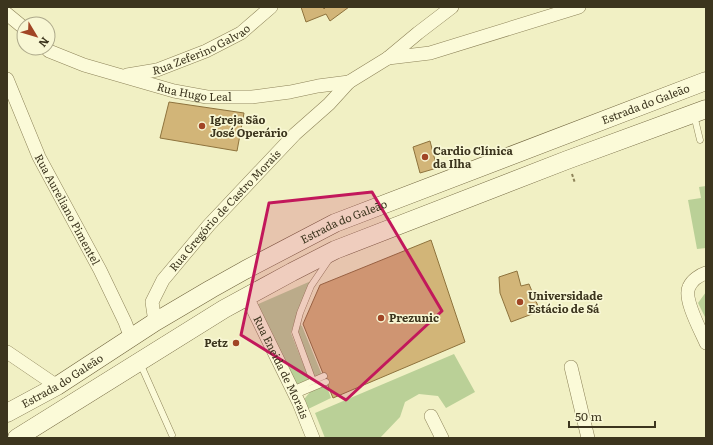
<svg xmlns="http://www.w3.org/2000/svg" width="713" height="445" font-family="Literata,serif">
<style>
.green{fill:#bad097}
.building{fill:#d2b578;stroke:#8e733d}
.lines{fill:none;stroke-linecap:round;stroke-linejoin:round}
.lane-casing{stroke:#8d8359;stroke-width:7}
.street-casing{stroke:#8d8359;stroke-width:14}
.secondary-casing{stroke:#6f633c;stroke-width:19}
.path{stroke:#8d8359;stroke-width:2;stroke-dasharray:3 2;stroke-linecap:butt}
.lane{stroke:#fbfad8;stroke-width:6}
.street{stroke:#fbfad8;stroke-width:13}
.secondary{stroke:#fbfad8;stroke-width:18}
.marked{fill:#c2185b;fill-opacity:0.2;stroke:#c2185b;stroke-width:3;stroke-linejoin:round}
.poi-dot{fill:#a14525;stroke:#f8f7d4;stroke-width:1.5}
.labels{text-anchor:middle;stroke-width:3.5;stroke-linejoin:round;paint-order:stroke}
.street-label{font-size:11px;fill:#3c351e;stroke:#f8f7d4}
.poi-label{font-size:11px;font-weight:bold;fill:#3c351e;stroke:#f8f7d4;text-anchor:start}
</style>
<rect width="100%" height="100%" fill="#f1f0c4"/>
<path class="green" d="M706 186V248L697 249 688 200 701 198 699 187Z
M311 281 297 313 291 333 309 379 293 387 256 305Z
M706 292V319L698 303Z
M300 325 302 326 322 375 314 379 297 333Z
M454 354 475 392 446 408 438 396 419 394 405 402 400 417 380 438H325L315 413Z
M326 384 331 398 304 411 300 404 311 391Z"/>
<path class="building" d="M301 7H323L324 9 326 7H349L330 21 326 14 306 22Z
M169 102 244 113 237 151 160 138Z
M430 141 437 168 420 173 413 147Z
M431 240 465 342 333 398 303 324 320 285Z
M517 271 521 286 529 284 540 311 511 322 500 293 499 277Z"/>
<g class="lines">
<g class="lane-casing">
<path id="lane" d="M694 115 700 140
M140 363 172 435
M313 381 295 332 300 313 311 286 330 258
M292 390 324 376
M295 395 326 382"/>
</g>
<g class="street-casing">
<g id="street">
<path d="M7 14 24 28"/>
<path id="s1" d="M46 48 49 51 84 65 174 91 207 97H252L290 92 318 86 349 82"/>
<path d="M388 58 430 53 579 7"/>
<path id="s2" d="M127 75 157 70 206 51 241 33 271 7"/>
<path id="s3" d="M7 79 39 157 100 270 125 322 131 338"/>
<path d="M706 273C700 275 692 280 689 287 683 299 701 331 706 343"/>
<path id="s4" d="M247 297 299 403 313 438"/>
<path id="s5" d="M155 322 152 302 163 280 209 225 295 134 329 104 349 82 388 58 418 33 452 7"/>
<path d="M7 352 57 386"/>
<path d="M571 367 588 438"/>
<path d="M431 416 442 438"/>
</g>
</g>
<g class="secondary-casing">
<g id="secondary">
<path id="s6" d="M7 413 57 386 155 322 211 289 245 270 335 223 706 81"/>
<path d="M17 438 224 309 292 272 335 250 567 160 706 109"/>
</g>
</g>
<path class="path" d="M572 174 575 183"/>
<use href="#lane" class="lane"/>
<use href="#street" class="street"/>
<use href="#secondary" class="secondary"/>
</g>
<path class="marked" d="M372 192 442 311 346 400 241 335 269 203Z"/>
<g class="poi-dot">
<circle cx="202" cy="126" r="4"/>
<circle cx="425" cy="157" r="4"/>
<circle cx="520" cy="302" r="4"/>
<circle cx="381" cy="318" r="4"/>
<circle cx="236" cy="343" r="4"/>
</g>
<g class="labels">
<g class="street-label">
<text dy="4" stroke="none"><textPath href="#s2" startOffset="79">Rua Zeferino Galvao</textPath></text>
<text dy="4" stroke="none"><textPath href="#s1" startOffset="156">Rua Hugo Leal</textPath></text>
<text dy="4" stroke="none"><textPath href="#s6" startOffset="712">Estrada do Galeão</textPath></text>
<text dy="4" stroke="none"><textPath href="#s3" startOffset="144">Rua Aureliano Pimentel</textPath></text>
<text dy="4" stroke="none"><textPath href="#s5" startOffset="138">Rua Gregório de Castro Morais</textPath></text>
<text dy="4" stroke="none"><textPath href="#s6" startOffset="388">Estrada do Galeão</textPath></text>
<text dy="4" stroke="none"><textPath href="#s4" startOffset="78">Rua Eneida de Morais</textPath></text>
<text dy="4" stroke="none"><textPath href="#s6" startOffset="64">Estrada do Galeão</textPath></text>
</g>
<g class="poi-label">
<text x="210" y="124">Igreja São<tspan x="210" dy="13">José Operário</tspan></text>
<text x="433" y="155">Cardio Clínica<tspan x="433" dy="13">da Ilha</tspan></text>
<text x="528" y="300">Universidade<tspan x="528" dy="13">Estácio de Sá</tspan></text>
<text x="389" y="322">Prezunic</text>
<text x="228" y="347" text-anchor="end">Petz</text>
</g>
</g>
<rect width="713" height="445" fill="none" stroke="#3c351e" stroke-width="16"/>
<g transform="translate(36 36) rotate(128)"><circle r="19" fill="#f8f7d4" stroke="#ada98b"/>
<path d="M0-3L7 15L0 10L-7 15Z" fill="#a14525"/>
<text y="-6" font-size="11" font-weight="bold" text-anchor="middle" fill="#3c351e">N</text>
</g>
<path d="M569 421v6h86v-6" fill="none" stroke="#3c351e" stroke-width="2"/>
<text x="575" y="421" font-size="12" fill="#3c351e" stroke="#f8f7d4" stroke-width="3" paint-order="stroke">50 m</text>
</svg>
